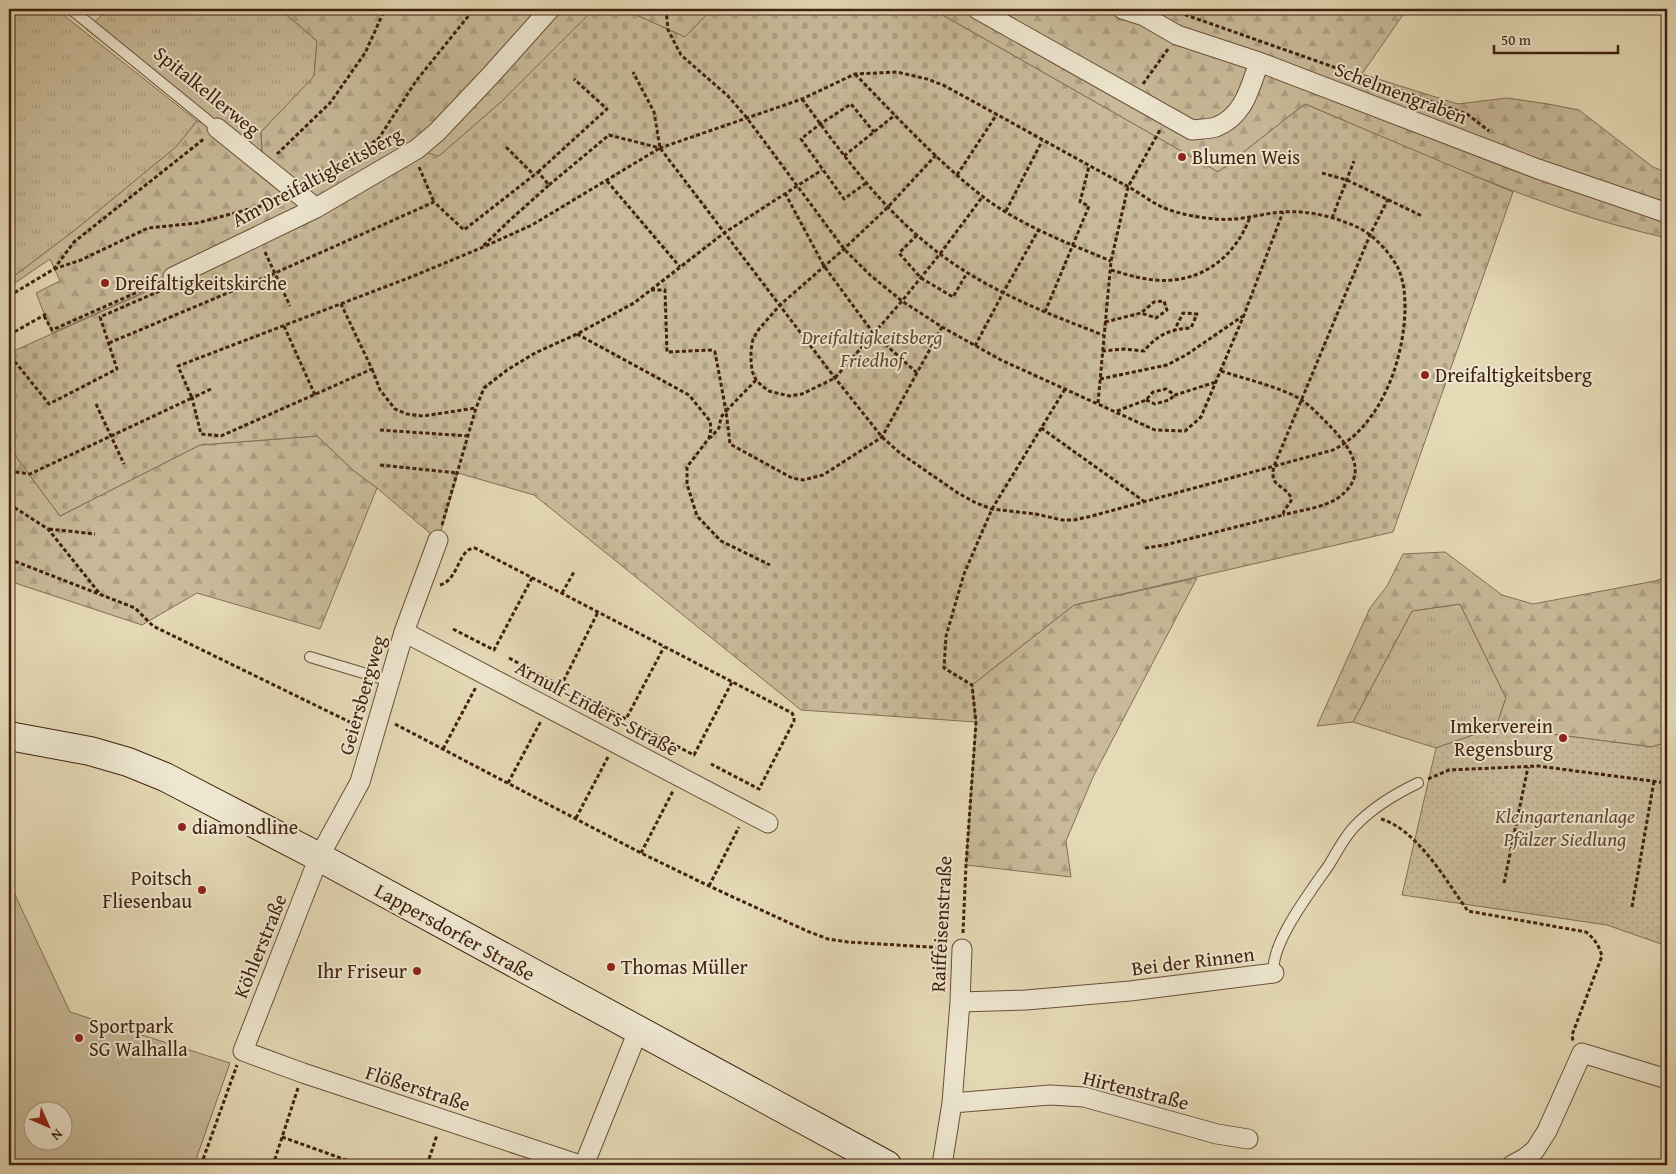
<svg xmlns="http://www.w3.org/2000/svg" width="1676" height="1174" font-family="'Gentium Book Plus',serif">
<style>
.grass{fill:url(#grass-tufts);stroke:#866e55}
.forest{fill:url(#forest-firs);stroke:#866e55}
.cemetery{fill:url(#cemetery-stones);stroke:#866e55}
.park{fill:url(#park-dots);stroke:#866e55}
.pitch{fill:#c9bb9a;stroke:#866e55;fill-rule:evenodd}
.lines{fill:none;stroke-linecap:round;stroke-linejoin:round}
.lane-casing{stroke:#6b4f3a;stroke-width:12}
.street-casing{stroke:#6b4f3a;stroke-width:21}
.secondary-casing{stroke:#422110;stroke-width:30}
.path{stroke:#422110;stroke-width:3;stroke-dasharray:4 2.5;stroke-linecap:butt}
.lane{stroke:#eee7d0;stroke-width:10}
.street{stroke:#eee7d0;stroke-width:19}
.secondary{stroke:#eee7d0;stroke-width:28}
.poi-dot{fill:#8f2418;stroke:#eee7d0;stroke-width:2}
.labels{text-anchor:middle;stroke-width:4;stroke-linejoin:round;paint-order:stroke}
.street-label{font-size:20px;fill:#422110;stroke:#eee7d0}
.poi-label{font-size:20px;fill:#422110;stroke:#eee7d0;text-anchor:start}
.park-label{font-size:20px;font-style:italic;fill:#644832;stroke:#eee7d0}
</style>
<defs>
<pattern id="grass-tufts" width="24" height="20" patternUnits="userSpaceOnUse" patternTransform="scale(1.25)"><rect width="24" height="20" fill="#c9bb9a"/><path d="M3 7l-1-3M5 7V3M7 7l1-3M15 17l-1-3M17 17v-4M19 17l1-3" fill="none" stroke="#aea084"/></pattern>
<pattern id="forest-firs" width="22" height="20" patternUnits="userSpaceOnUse" patternTransform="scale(1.25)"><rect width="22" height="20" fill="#c9bb9a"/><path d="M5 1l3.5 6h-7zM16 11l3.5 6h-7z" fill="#aea084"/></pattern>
<pattern id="cemetery-stones" width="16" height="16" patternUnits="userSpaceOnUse" patternTransform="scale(1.25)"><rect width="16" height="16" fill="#c9bb9a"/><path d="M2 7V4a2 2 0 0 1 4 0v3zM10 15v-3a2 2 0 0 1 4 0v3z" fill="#aea084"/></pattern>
<pattern id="park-dots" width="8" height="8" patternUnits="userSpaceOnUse" patternTransform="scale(1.25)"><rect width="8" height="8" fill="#c9bb9a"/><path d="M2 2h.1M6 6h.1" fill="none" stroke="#aea084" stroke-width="1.8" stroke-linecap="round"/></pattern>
</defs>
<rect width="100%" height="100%" fill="#e5dab6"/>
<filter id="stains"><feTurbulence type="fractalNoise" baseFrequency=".004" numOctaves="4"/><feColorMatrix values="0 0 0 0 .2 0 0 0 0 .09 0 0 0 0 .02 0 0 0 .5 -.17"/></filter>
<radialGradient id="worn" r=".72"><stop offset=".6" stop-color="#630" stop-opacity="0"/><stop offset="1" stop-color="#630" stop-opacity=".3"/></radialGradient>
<path class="grass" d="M9 9H56L197 121 176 147 75 230 9 280Z
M109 9H280L317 41 314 77 261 132 263 166 217 128 86 29Z
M1460 604 1506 698 1496 727 1436 748 1353 722 1412 611Z"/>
<path class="forest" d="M280 9H594L501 102 439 156 318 215 52 333 36 293 60 281 50 259 9 287V280L75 230 176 147 197 121 217 128 263 166 261 132 314 76 317 41Z
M623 9H712L685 37Z
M932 9H1407L1362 74 1458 104 1507 98 1548 104 1579 110 1653 167 1667 173V238C1541 210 1423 154 1305 104L1218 172Z
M317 436 354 471 377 488 320 629 197 593 142 625 9 581V447L60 516 200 445Z
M1445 552 1502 595 1533 604 1655 581 1667 577V742L1652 747 1496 727 1506 698 1460 604 1412 611 1353 722 1317 726 1370 608 1387 586 1403 554Z
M1197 578 1093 777 1066 841 1071 877 966 865 976 722 972 685 1074 605Z"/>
<path class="cemetery" d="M594 9H623L685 37 712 9H932L1218 172 1305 104 1513 192 1393 532 1074 605 972 685 976 722 801 710 534 495 458 473 438 540 377 488 354 471 317 436 200 445 60 516 9 447V353L318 215 423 152 439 156 501 102Z"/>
<path class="park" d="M1496 727 1652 747 1667 742V946L1607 925 1402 895 1436 748Z"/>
<path class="pitch" d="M9 882 70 1012 230 1063 194 1165H9ZM32 1112H62V1142H32Z"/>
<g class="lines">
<g class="lane-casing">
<path id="lane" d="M71 9 217 128
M310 657 390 681
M1274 973C1269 945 1313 888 1329 865 1337 852 1344 837 1355 826 1373 807 1395 794 1418 783"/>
</g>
<g class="street-casing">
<path id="street" d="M977 9 1192 130C1200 129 1209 129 1216 127 1244 116 1250 88 1259 62
M1122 9 1144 16 1177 35 1259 62 1538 169 1667 213
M217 128 316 208
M173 277 316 208 417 149 437 132 490 76 550 9
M438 540 404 632 360 782 319 857 243 1051 303 1073 580 1165
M404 632 768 823
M960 1002 1026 1000 1130 991 1274 973
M952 1103 1050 1095 1084 1097 1217 1134 1248 1139
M584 1165 638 1031
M942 1165 952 1103 960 1002 962 949
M1512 1165 1525 1158 1535 1150 1547 1131 1582 1053 1667 1079"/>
</g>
<g class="secondary-casing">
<path id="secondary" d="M9 736 90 751 128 762 165 777 319 857 887 1165"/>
</g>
<path class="path" d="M666 9 668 30 681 55 728 96 747 118 844 249 870 275 902 301 942 327 1001 360 1155 430 1185 431 1201 417 1244 315 1283 212
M1191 9 1186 15 1467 114 1489 131
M855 74C896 116 936 160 982 196 1020 225 1067 243 1111 261
M1143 84 1168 49
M802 99C843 155 884 212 940 254 989 291 1046 313 1103 335
M506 147 534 175
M277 154 330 103 365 53 385 9
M936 155 887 208 844 249 780 305 759 329 753 339 751 350V361L752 371 756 380 762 386 769 391 789 396 802 394 835 378 902 301 940 254 983 196
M844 156 895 115
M419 167 434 202
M538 172 607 109 574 79
M1322 173 1347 180 1422 216
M957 175 997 114
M607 181 680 267
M866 183 844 199 801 139 820 124 851 104 874 132
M314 185 379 138 416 81 474 9
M549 185 609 135 660 148 802 99 855 74 897 72 927 79 943 85C1004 118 1064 152 1125 185 1137 191 1148 200 1160 206 1178 215 1215 221 1234 219 1250 218 1266 213 1283 212 1308 210 1336 217 1359 228 1375 236 1390 253 1398 268 1404 281 1405 295 1405 309 1404 360 1381 426 1333 450L1092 516 1074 520H1062L1036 514 992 509 976 503 958 493 900 453 882 437 835 378 660 148
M785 193 824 266 874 334 917 373
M250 209 254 220
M1006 211 1042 141
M1332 218 1354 161
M917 235 899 253 921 278 953 297 967 273
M265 252 290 306
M54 269 81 260 148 228 197 223 280 201
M1111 270C1125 274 1140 279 1155 280 1200 284 1235 258 1250 217
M651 290H665L667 352 712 350 715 352 726 411 721 417 719 428 710 438
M9 296 54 269 74 242 205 138
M1045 312 1089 206 1080 202 1089 166
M44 316 52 330 158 283
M1105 322 1141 313 1156 318 1167 310 1164 301 1154 302 1141 313
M284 326 315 395
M577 334 689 395 710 421 711 429 709 438 687 467V484L697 516 721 541 770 565
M9 335 46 314
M109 343 275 273 434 202 464 230 538 172 549 185 510 220 483 246
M975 346 1003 293 1039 229
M1102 351 1124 349 1144 351C1157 335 1170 329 1191 328L1197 314 1183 313 1175 329
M9 358 16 363 49 404 117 369 100 317 162 290
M372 369 380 390 395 409 407 414 423 416 476 408
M1221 371C1245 379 1280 387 1300 399 1311 406 1320 416 1329 425 1350 447 1371 474 1338 498 1323 508 1301 510 1283 515
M1100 379 1167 365 1186 355 1243 316
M756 380 726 411 730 444 792 478 803 480 823 475 882 437 942 327
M211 389 192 398 201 434 221 436 372 369 341 304
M1146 400 1155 404 1169 400 1175 395
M1098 403 1111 261 1128 187 1160 130
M96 404 124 464
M1117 411 1146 400 1153 392 1166 389 1175 395 1216 382
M1041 428 1145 502
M380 430 469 436
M380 465 458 473
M9 471 30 474 192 398 178 366 411 277 481 248 532 225 660 148 654 112 633 72
M9 504 48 529 100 594
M442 525 476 408 484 388 507 370 535 353 577 334 634 303 724 233 822 170
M49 529 95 534
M1145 548 1165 545 1283 515 1284 511 1291 501V497C1282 483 1269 487 1274 466L1370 235 1388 199
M9 559 135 608 153 626 360 727
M440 585C459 580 458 548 475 548L792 713 794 717V721L759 789 711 764
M562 593 574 572
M453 629 494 650 532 578
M509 658 561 686 598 612
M576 693 626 719 664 647
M395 724 641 853 709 886 807 931 828 939 848 942 945 948
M642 728 694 755 732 682
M443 749 476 687
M1428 779 1449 770 1538 766 1667 783
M508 783 541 721
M576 818 608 757
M1381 819C1418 830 1446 881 1468 911L1586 932C1595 939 1599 946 1602 956L1572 1035 1573 1041
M641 853 673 791
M1504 883 1528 767
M709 886 739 827
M1632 907 1654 781
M963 933 966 865 976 722 972 685 944 668 946 636 964 574 992 509 1065 389
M282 1137 360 1165
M201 1165 237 1065
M274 1165H273L298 1088
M427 1165 437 1135"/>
<use href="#lane" class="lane"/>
<use href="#street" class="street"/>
<use href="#secondary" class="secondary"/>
</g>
<g class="poi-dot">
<circle cx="1182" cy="157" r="5"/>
<circle cx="105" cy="283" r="5"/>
<circle cx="1425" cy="375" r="5"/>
<circle cx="1563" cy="738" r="5"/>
<circle cx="182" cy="827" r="5"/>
<circle cx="202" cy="890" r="5"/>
<circle cx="611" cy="967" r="5"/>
<circle cx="417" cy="971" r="5"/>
<circle cx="79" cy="1038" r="5"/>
</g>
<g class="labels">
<g class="street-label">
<text transform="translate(207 91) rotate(39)" y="7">Spitalkellerweg</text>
<text transform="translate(1401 93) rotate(21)" y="7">Schelmengraben</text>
<text transform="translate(317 177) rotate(-28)" y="7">Am Dreifaltigkeitsberg</text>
<text transform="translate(362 695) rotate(-74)" y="7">Geiersbergweg</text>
<text transform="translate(597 708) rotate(28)" y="7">Arnulf-Enders-Straße</text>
<text transform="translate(941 924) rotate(-87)" y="7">Raiffeisenstraße</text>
<text transform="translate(455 932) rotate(29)" y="7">Lappersdorfer Straße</text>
<text transform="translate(260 946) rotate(-68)" y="7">Köhlerstraße</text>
<text transform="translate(1193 961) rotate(-7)" y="7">Bei der Rinnen</text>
<text transform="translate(418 1088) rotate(18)" y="7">Flößerstraße</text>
<text transform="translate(1136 1090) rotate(14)" y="7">Hirtenstraße</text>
</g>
<g class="poi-label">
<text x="1192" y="164">Blumen Weis</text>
<text x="115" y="290">Dreifaltigkeitskirche</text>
<text x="1435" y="382">Dreifaltigkeitsberg</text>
<text x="1553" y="733" text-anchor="end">Imkerverein<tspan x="1553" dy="23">Regensburg</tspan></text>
<text x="192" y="834">diamondline</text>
<text x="192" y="885" text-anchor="end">Poitsch<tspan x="192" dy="23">Fliesenbau</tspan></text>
<text x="621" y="974">Thomas Müller</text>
<text x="407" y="978" text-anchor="end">Ihr Friseur</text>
<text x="89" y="1033">Sportpark<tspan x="89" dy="23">SG Walhalla</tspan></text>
</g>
<g class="park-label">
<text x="872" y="344">Dreifaltigkeitsberg<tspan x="872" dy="23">Friedhof</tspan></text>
<text x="1565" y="823">Kleingartenanlage<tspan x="1565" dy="23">Pfälzer Siedlung</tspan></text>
</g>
</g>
<rect width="1676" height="1174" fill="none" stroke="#e5dab6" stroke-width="30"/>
<rect x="10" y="10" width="1656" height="1154" fill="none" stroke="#422110" stroke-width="2.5"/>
<rect x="15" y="15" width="1646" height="1144" fill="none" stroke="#422110"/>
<g transform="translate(48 1126) rotate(135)"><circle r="24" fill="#eee7d0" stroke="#a99883"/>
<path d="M0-4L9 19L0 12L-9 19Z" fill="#8f2418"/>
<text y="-8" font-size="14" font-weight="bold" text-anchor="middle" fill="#422110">N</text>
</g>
<path d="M1494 45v8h124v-8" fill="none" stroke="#422110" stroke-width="2.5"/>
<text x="1501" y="45" font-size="15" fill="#422110" stroke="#eee7d0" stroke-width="4" paint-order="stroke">50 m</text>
<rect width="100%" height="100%" filter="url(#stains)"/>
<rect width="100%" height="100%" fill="url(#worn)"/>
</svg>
